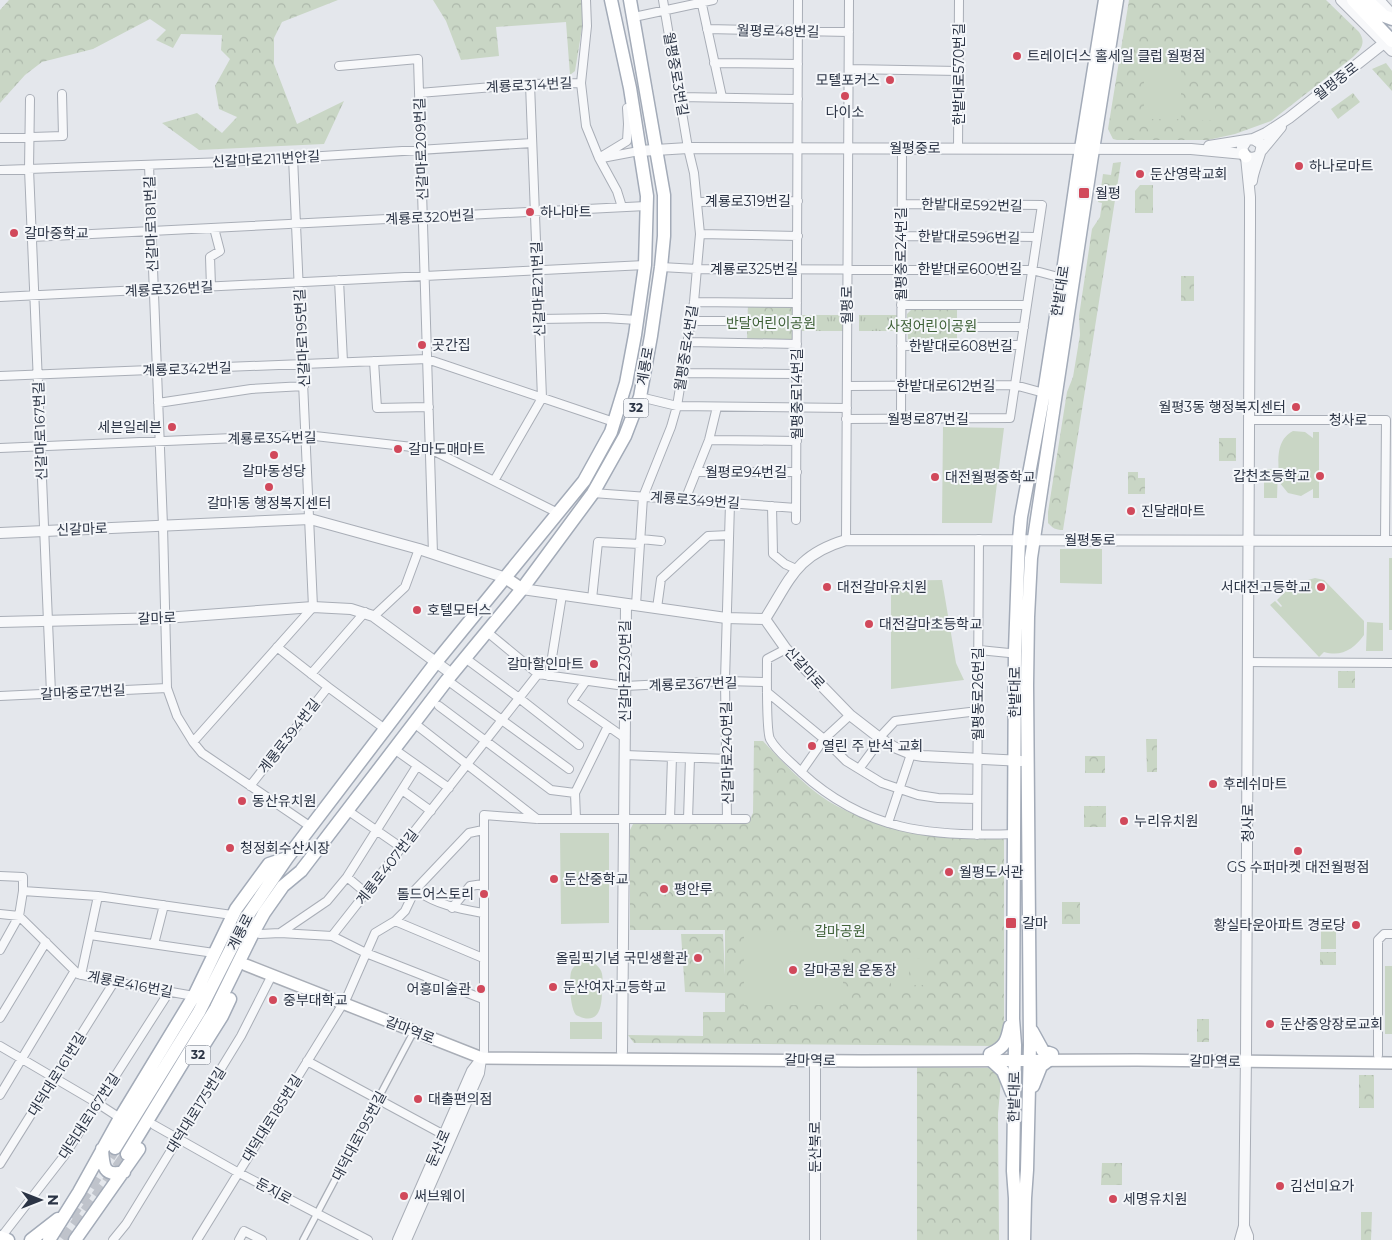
<svg xmlns="http://www.w3.org/2000/svg" width="1392" height="1240" font-family="Montserrat,'Noto Sans KR',sans-serif">
<style>
.grass{fill:url(#grass-tufts)}
.forest{fill:url(#forest-crowns)}
.pitch{fill:#c9d6c5}
.lines{fill:none;stroke-linecap:round;stroke-linejoin:round}
.primary-tunnel{stroke:#bfc3cb;stroke-width:12;stroke-dasharray:12 6;stroke-linecap:butt}
.pedestrian-casing{stroke:#a9aeb7;stroke-width:8}
.minor-casing{stroke:#a9aeb7;stroke-width:10}
.tertiary-casing{stroke:#a9aeb7;stroke-width:12}
.secondary-casing{stroke:#a9aeb7;stroke-width:14}
.primary-casing{stroke:#a3abb8;stroke-width:15}
.pedestrian{stroke:#f7f8fa;stroke-width:5.5}
.minor{stroke:#f7f8fa;stroke-width:8}
.tertiary{stroke:#f7f8fa;stroke-width:10}
.secondary{stroke:#fff;stroke-width:11}
.primary{stroke:#fff;stroke-width:12}
.poi-dot{fill:#d1495b;stroke:#f4f6f9;stroke-width:2}
.labels{text-anchor:middle;stroke-width:4;stroke-linejoin:round;paint-order:stroke}
.shield{fill:#f4f6f9;stroke:#676e7b;stroke-width:1}
.shield-label{font-size:12px;font-weight:bold;fill:#2b3445}
.street-label{font-size:14px;fill:#2b3445;stroke:#f4f6f9}
.poi-label{font-size:14px;fill:#2b3445;stroke:#f4f6f9;text-anchor:start}
.park-label{font-size:14px;fill:#3f6138;stroke:#f4f6f9}
</style>
<defs>
<pattern id="grass-tufts" width="24" height="20" patternUnits="userSpaceOnUse" patternTransform="scale(1.25)"><rect width="24" height="20" fill="#c9d6c5"/><path d="M3 7l-1-3M5 7V3M7 7l1-3M15 17l-1-3M17 17v-4M19 17l1-3" fill="none" stroke="#adb8ab"/></pattern>
<pattern id="forest-crowns" width="20" height="18" patternUnits="userSpaceOnUse" patternTransform="scale(1.25)"><rect width="20" height="18" fill="#c9d6c5"/><path d="M2 6a3 3 0 1 1 6 0M12 15a3 3 0 1 1 6 0" fill="none" stroke="#adb8ab"/></pattern>
</defs>
<rect width="100%" height="100%" fill="#e4e7ec"/>
<path class="grass" d="M801 315H843V331H802Z
M859 315H899V331H859Z"/>
<path class="forest" d="M9 0H338L282 22 274 38V64L297 124 344 101 324 144 199 150 162 123 197 113 222 133 237 117 219 109 215 86 230 59 221 50 222 35 181 34 173 48 156 40 166 30 150 19 93 49 42 62 25 75 0 103V10Z
M433 0H582L583 22 575 71 570 75 566 22 496 27 499 56 461 60 446 21Z
M1129 0H1326L1359 32C1366 42 1362 49 1353 57L1271 121 1235 134 1208 140H1117L1113 139 1108 129Z
M1386 63 1392 71V91L1372 69Z
M1353 93 1360 102 1338 119 1331 109Z
M1121 162 1063 530C1055 530 1053 528 1048 523V512L1067 392 1073 377 1080 335 1079 316 1092 229 1100 217 1102 203 1098 202 1100 194 1107 195 1108 190 1101 188 1103 174 1111 175 1113 163Z
M1140 185H1153V213H1135V191Z
M1181 276H1194V301H1181Z
M748 304 794 305V342L747 341Z
M912 309H957V343H912L908 341 907 314Z
M1219 438H1236V461H1219Z
M1128 472H1138V478H1145V494H1128Z
M1338 671H1355V688H1338Z
M1146 739H1157V772H1147Z
M754 741H763C780 759 798 779 818 794 830 803 844 810 858 816 909 837 950 839 1004 839V1030L1002 1037 995 1046 634 1043 628 1035 703 1036V1012H725V993L685 992 681 934H723L725 975V930H630V830L633 824H744L749 821 753 813Z
M1085 756H1105V773H1085Z
M1084 806H1106V827H1084Z
M1062 902H1080V924H1062Z
M1320 952H1336V965H1320Z
M1197 1019H1209V1042H1197Z
M917 1067 991 1068 996 1069 1001 1080 998 1114 999 1240H917Z
M1359 1075H1374V1108H1359Z
M1102 1163H1122V1185H1101Z
M1361 1212H1372L1371 1240H1361Z"/>
<path class="pitch" d="M1144 69H1181V119H1144Z
M1199 100H1215V120H1199Z
M943 427 1004 428 992 523H942Z
M1293 431 1305 432 1313 438V432H1319V498H1313V489L1301 496 1288 493 1279 482C1279 464 1274 441 1293 431Z
M1264 469H1278L1277 498H1264Z
M1060 549H1102V584L1060 583Z
M1389 558H1392V630H1389Z
M1315 578 1324 580 1364 621V635C1354 649 1342 657 1324 652L1319 657 1270 605 1275 601 1281 607 1282 606 1277 600 1293 584 1299 590 1308 580Z
M942 580 956 663 964 680 891 689V581Z
M1367 622 1383 623V651H1366Z
M560 833H609V923L561 924Z
M1321 924H1336V949H1321Z
M744 931 843 932V1005H744Z
M891 954H909V992H891Z
M927 958V985H913V959Z
M583 961C590 961 596 963 600 969 604 975 602 983 602 989 602 1006 600 1027 576 1015 570 1008 569 981 571 972 573 966 578 963 583 961Z
M1385 966H1392V1034H1385Z
M570 1022H602V1039H570Z"/>
<g class="lines">
<path class="primary-tunnel" d="M70 1217 115 1148
M64 1240 107 1183 127 1154"/>
<g class="pedestrian-casing">
<path id="pedestrian" d="M303 1240 414 1031"/>
</g>
<g class="minor-casing">
<path id="minor" d="M586 0 587 26 581 83 586 126 599 158 617 191 622 207
M701 0 722 97
M634 17 713 0
M707 29 849 32
M714 63 798 64
M339 66 418 59 433 554
M849 69 958 71
M419 93 530 84 581 83
M680 97 798 99
M30 99 29 169 51 693
M0 138 63 136 62 94
M958 149 959 0
M599 158 627 141 628 124 627 108
M602 158 639 151
M149 165 163 526 167 688 177 716 193 742 202 753 311 827
M0 170 226 162 532 143
M697 202 798 201
M700 234 798 236
M901 236 1037 237
M32 237 646 206
M661 267 697 269 1032 270 1062 278
M339 280 343 362
M211 287 210 257 220 251 214 228
M0 297 645 265
M694 302 797 303
M901 305H1027
M539 319 605 318 637 320
M691 321H746
M959 327H1024
M688 342 797 344
M901 346 1021 345
M374 361 377 408 429 407
M683 373 797 374
M0 376 427 359 614 422
M847 386 1015 385 1044 393
M640 397 677 406 847 408
M158 403 251 389 304 386
M846 419 1010 418 1042 205 902 204
M901 419 902 148
M1250 420H1386L1385 541
M709 440 797 441
M0 448 306 435 430 449 558 513
M696 472H797
M494 481 542 398 530 84
M593 493 796 508
M685 500 709 440 717 407
M772 506 773 554 785 564 796 569
M796 520 798 0
M641 539 661 541
M846 540 849 0
M592 599 598 542 640 544
M636 605 643 497 671 427 677 406 694 302 700 234 694 173 688 148 663 0
M657 608 661 579 708 536 729 535
M374 616 405 587 419 549
M486 631 538 674 625 686 725 681 767 682
M277 647 328 687 385 729
M786 649 767 659C767 673 766 730 770 739 777 752 791 762 801 772 865 831 931 837 1014 834
M979 650 1009 653 1015 651
M465 658 519 698 579 745
M1248 662 1392 663
M311 674 365 612
M549 676 562 595
M447 680 569 769
M586 681 572 701 625 738
M767 692 824 739 846 761 882 783 918 795 938 798 977 799
M0 696 167 688
M439 706 551 790 575 793
M414 723 537 819
M879 738 895 721 978 711
M193 742 313 607 293 157
M394 749 449 788
M625 755 727 759
M859 769 881 739
M801 772 824 739 850 715
M250 786 328 687
M402 790 431 811
M347 810 402 848
M576 819 575 793 608 726
M670 819 672 757
M688 819 690 758
M727 819H746
M888 823 911 754
M977 835 979 539
M0 876 23 877V891L19 916 0 950
M347 877 366 893
M415 890C439 905 455 908 483 913
M23 891 98 896 232 915
M452 908 470 886 483 884
M0 914 19 916 78 974 114 982 194 996
M395 921 483 958
M280 933 327 901 347 877 417 766
M260 934 280 933 332 936 366 953 483 999
M90 935 214 953
M332 936 538 674
M154 944 164 905
M81 975 98 896
M0 1018 46 942
M0 1046 97 1103 120 1118
M484 1052V815L537 819H727L725 681 730 503
M1378 1055V940L1384 934H1392
M307 1061 444 1135
M0 1095 74 972
M154 1125 239 1173 368 1240
M0 1164 114 982
M2 1236 64 1156 169 992
M113 1240 126 1224 241 1036 272 975
M197 1240 347 997 375 933 395 921 405 911 415 890 469 833 483 830
M239 1240 244 1231 262 1240"/>
</g>
<g class="tertiary-casing">
<path id="tertiary" d="M1341 0 1392 51
M1379 0 1388 10 1391 18
M1209 146 1253 139 1266 133 1289 118 1384 43
M1262 150 1281 127
M639 151 688 148 1161 149H1191L1244 154 1242 148 1247 140
M1252 181C1253 169 1263 151 1261 144L1253 139
M0 533 310 519 419 549 506 578
M522 589 726 618 765 619
M765 619C791 578 796 555 846 540L1392 541
M765 619 786 649 850 715 881 739 894 747 911 754 923 756 1021 761
M0 622 165 618 313 607 351 609 373 616 452 674
M622 1052 626 604
M1244 1226 1248 1236V1240
M398 1240 472 1071 482 1058
M406 1240 479 1073 481 1059
M815 1240V1060
M1240 1240 1244 1226 1246 1055 1250 223V197L1246 157 1252 158 1259 156"/>
</g>
<g class="secondary-casing">
<path id="secondary" d="M1244 154 1246 157
M506 578 522 589
M246 965 482 1058 861 1061 1137 1060 1392 1063"/>
</g>
<g class="primary-casing">
<path id="primary" d="M1353 0 1392 41
M1367 0 1384 16 1392 19
M1032 1031 1043 1051 1052 1054
M205 1043 222 1016 230 999
M990 1054C1005 1047 1007 1041 1010 1026
M991 1060 1003 1071 1012 1093
M1033 1086 1041 1066 1049 1060
M115 1148 199 1012 248 915 287 858 437 661 584 481 611 432 626 383 635 335 645 265 647 196 630 88 611 0
M102 1149C103 1167 104 1177 124 1172
M127 1154 216 1008 253 933 264 913 283 886 301 871 447 680 522 589 593 493 625 436 640 397 651 336 661 267 664 236V195L630 0
M0 1237 8 1240
M31 1240 58 1219
M49 1240 79 1192 120 1118 194 996 236 909 269 864 287 858
M75 1240 139 1149
M1015 1240V1198L1013 1171 1015 1045 1013 1019 1015 651 1019 539 1021 517 1044 393 1062 278 1079 161 1105 0
M1024 1240 1025 1198 1027 1170 1030 1045 1027 685 1028 617 1031 558 1091 162 1117 0"/>
</g>
<use href="#pedestrian" class="pedestrian"/>
<use href="#minor" class="minor"/>
<use href="#tertiary" class="tertiary"/>
<use href="#secondary" class="secondary"/>
<use href="#primary" class="primary"/>
</g>
<g class="poi-dot">
<circle cx="1017" cy="56" r="5"/>
<circle cx="890" cy="80" r="5"/>
<circle cx="845" cy="96" r="5"/>
<circle cx="1299" cy="166" r="5"/>
<circle cx="1140" cy="174" r="5"/>
<rect x="1078" y="187" width="12" height="12" rx="2.5"/>
<circle cx="530" cy="212" r="5"/>
<circle cx="14" cy="233" r="5"/>
<circle cx="422" cy="345" r="5"/>
<circle cx="1296" cy="407" r="5"/>
<circle cx="172" cy="427" r="5"/>
<circle cx="398" cy="449" r="5"/>
<circle cx="274" cy="455" r="5"/>
<circle cx="1320" cy="476" r="5"/>
<circle cx="935" cy="477" r="5"/>
<circle cx="269" cy="487" r="5"/>
<circle cx="1131" cy="511" r="5"/>
<circle cx="827" cy="587" r="5"/>
<circle cx="1321" cy="587" r="5"/>
<circle cx="417" cy="610" r="5"/>
<circle cx="869" cy="624" r="5"/>
<circle cx="594" cy="664" r="5"/>
<circle cx="812" cy="746" r="5"/>
<circle cx="1213" cy="784" r="5"/>
<circle cx="242" cy="801" r="5"/>
<circle cx="1124" cy="821" r="5"/>
<circle cx="230" cy="848" r="5"/>
<circle cx="1298" cy="851" r="5"/>
<circle cx="949" cy="872" r="5"/>
<circle cx="554" cy="879" r="5"/>
<circle cx="664" cy="889" r="5"/>
<circle cx="484" cy="894" r="5"/>
<rect x="1005" y="917" width="12" height="12" rx="2.5"/>
<circle cx="1356" cy="925" r="5"/>
<circle cx="698" cy="958" r="5"/>
<circle cx="793" cy="970" r="5"/>
<circle cx="553" cy="987" r="5"/>
<circle cx="481" cy="989" r="5"/>
<circle cx="273" cy="1000" r="5"/>
<circle cx="1270" cy="1024" r="5"/>
<circle cx="418" cy="1099" r="5"/>
<circle cx="1280" cy="1186" r="5"/>
<circle cx="404" cy="1196" r="5"/>
<circle cx="1113" cy="1199" r="5"/>
</g>
<g class="labels">
<g class="shield">
<rect x="623.5" y="398.5" width="25" height="19" rx="4"/>
<rect x="185.5" y="1045.5" width="25" height="19" rx="4"/>
</g>
<g class="shield-label">
<text x="636" y="412">32</text>
<text x="198" y="1059">32</text>
</g>
<g class="street-label">
<text transform="translate(778 31) rotate(1)" y="5">월평로48번길</text>
<text transform="translate(676 74) rotate(80)" y="5">월평중로3번길</text>
<text transform="translate(959 74) rotate(-90)" y="5">한밭대로570번길</text>
<text transform="translate(1336 81) rotate(-38)" y="5">월평중로</text>
<text transform="translate(529 85) rotate(-3)" y="5">계룡로314번길</text>
<text x="915" y="153">월평중로</text>
<text transform="translate(421 149) rotate(-92)" y="5">신갈마로209번길</text>
<text transform="translate(266 159) rotate(-3)" y="5">신갈마로211번안길</text>
<text x="748" y="206">계룡로319번길</text>
<text transform="translate(972 205) rotate(1)" y="5">한밭대로592번길</text>
<text transform="translate(430 217) rotate(-3)" y="5">계룡로320번길</text>
<text transform="translate(151 224) rotate(-92)" y="5">신갈마로181번길</text>
<text transform="translate(969 237) rotate(1)" y="5">한밭대로596번길</text>
<text transform="translate(901 254) rotate(-90)" y="5">월평중로24번길</text>
<text x="754" y="274">계룡로325번길</text>
<text x="970" y="274">한밭대로600번길</text>
<text transform="translate(169 289) rotate(-3)" y="5">계룡로326번길</text>
<text transform="translate(538 289) rotate(-92)" y="5">신갈마로211번길</text>
<text transform="translate(1060 291) rotate(-81)" y="5">한밭대로</text>
<text transform="translate(847 305) rotate(-90)" y="5">월평로</text>
<text transform="translate(302 338) rotate(-93)" y="5">신갈마로195번길</text>
<text x="961" y="351">한밭대로608번길</text>
<text transform="translate(686 348) rotate(-81)" y="5">월평중로4번길</text>
<text transform="translate(645 366) rotate(-80)" y="5">계룡로</text>
<text transform="translate(187 369) rotate(-2)" y="5">계룡로342번길</text>
<text x="946" y="391">한밭대로612번길</text>
<text transform="translate(797 394) rotate(-90)" y="5">월평중로14번길</text>
<text x="928" y="424">월평로87번길</text>
<text x="1348" y="425">청사로</text>
<text transform="translate(40 431) rotate(-92)" y="5">신갈마로167번길</text>
<text transform="translate(272 438) rotate(-1)" y="5">계룡로354번길</text>
<text x="746" y="477">월평로94번길</text>
<text transform="translate(695 500) rotate(4)" y="5">계룡로349번길</text>
<text transform="translate(82 529) rotate(-2)" y="5">신갈마로</text>
<text x="1090" y="545">월평동로</text>
<text transform="translate(157 618) rotate(-2)" y="5">갈마로</text>
<text transform="translate(805 668) rotate(47)" y="5">신갈마로</text>
<text transform="translate(625 671) rotate(-90)" y="5">신갈마로230번길</text>
<text transform="translate(693 684) rotate(-2)" y="5">계룡로367번길</text>
<text transform="translate(83 692) rotate(-3)" y="5">갈마중로7번길</text>
<text transform="translate(1015 692) rotate(-90)" y="5">한밭대로</text>
<text transform="translate(978 694) rotate(-90)" y="5">월평동로26번길</text>
<text transform="translate(289 736) rotate(-52)" y="5">계룡로394번길</text>
<text transform="translate(727 753) rotate(-91)" y="5">신갈마로240번길</text>
<text transform="translate(1248 823) rotate(-90)" y="5">청사로</text>
<text transform="translate(387 867) rotate(-52)" y="5">계룡로407번길</text>
<text transform="translate(240 932) rotate(-63)" y="5">계룡로</text>
<text transform="translate(130 984) rotate(11)" y="5">계룡로416번길</text>
<text transform="translate(410 1030) rotate(21)" y="5">갈마역로</text>
<text transform="translate(810 1060) rotate(1)" y="5">갈마역로</text>
<text transform="translate(1215 1061) rotate(1)" y="5">갈마역로</text>
<text transform="translate(57 1074) rotate(-58)" y="5">대덕대로161번길</text>
<text transform="translate(1014 1097) rotate(-89)" y="5">한밭대로</text>
<text transform="translate(196 1110) rotate(-58)" y="5">대덕대로175번길</text>
<text transform="translate(89 1116) rotate(-57)" y="5">대덕대로167번길</text>
<text transform="translate(272 1118) rotate(-58)" y="5">대덕대로185번길</text>
<text transform="translate(359 1136) rotate(-62)" y="5">대덕대로195번길</text>
<text transform="translate(815 1147) rotate(-90)" y="5">둔산북로</text>
<text transform="translate(438 1148) rotate(-66)" y="5">둔산로</text>
<text transform="translate(274 1191) rotate(28)" y="5">둔지로</text>
</g>
<g class="poi-label">
<text x="1027" y="61">트레이더스 홀세일 클럽 월평점</text>
<text x="880" y="85" text-anchor="end">모텔포커스</text>
<text x="845" y="117" text-anchor="middle">다이소</text>
<text x="1309" y="171">하나로마트</text>
<text x="1150" y="179">둔산영락교회</text>
<text x="1095" y="198">월평</text>
<text x="540" y="217">하나마트</text>
<text x="24" y="238">갈마중학교</text>
<text x="432" y="350">곳간집</text>
<text x="1286" y="412" text-anchor="end">월평3동 행정복지센터</text>
<text x="162" y="432" text-anchor="end">세븐일레븐</text>
<text x="408" y="454">갈마도매마트</text>
<text x="274" y="476" text-anchor="middle">갈마동성당</text>
<text x="1310" y="481" text-anchor="end">갑천초등학교</text>
<text x="945" y="482">대전월평중학교</text>
<text x="269" y="508" text-anchor="middle">갈마1동 행정복지센터</text>
<text x="1141" y="516">진달래마트</text>
<text x="837" y="592">대전갈마유치원</text>
<text x="1311" y="592" text-anchor="end">서대전고등학교</text>
<text x="427" y="615">호텔모터스</text>
<text x="879" y="629">대전갈마초등학교</text>
<text x="584" y="669" text-anchor="end">갈마할인마트</text>
<text x="822" y="751">열린 주 반석 교회</text>
<text x="1223" y="789">후레쉬마트</text>
<text x="252" y="806">동산유치원</text>
<text x="1134" y="826">누리유치원</text>
<text x="240" y="853">청정회수산시장</text>
<text x="1298" y="872" text-anchor="middle">GS 수퍼마켓 대전월평점</text>
<text x="959" y="877">월평도서관</text>
<text x="564" y="884">둔산중학교</text>
<text x="674" y="894">평안루</text>
<text x="474" y="899" text-anchor="end">톨드어스토리</text>
<text x="1022" y="928">갈마</text>
<text x="1346" y="930" text-anchor="end">황실타운아파트 경로당</text>
<text x="688" y="963" text-anchor="end">올림픽기념 국민생활관</text>
<text x="803" y="975">갈마공원 운동장</text>
<text x="563" y="992">둔산여자고등학교</text>
<text x="471" y="994" text-anchor="end">어흥미술관</text>
<text x="283" y="1005">중부대학교</text>
<text x="1280" y="1029">둔산중앙장로교회</text>
<text x="428" y="1104">대출편의점</text>
<text x="1290" y="1191">김선미요가</text>
<text x="414" y="1201">써브웨이</text>
<text x="1123" y="1204">세명유치원</text>
</g>
<g class="park-label">
<text x="771" y="328">반달어린이공원</text>
<text x="932" y="331">사정어린이공원</text>
<text x="840" y="936">갈마공원</text>
</g>
</g>
<g transform="translate(40 1200) rotate(90)" stroke="#f4f6f9" stroke-width="4" paint-order="stroke">
<path d="M0-4L9 19L0 12L-9 19Z" fill="#2b3445"/>
<text y="-8" font-size="14" font-weight="bold" text-anchor="middle" fill="#2b3445">N</text>
</g>
</svg>
